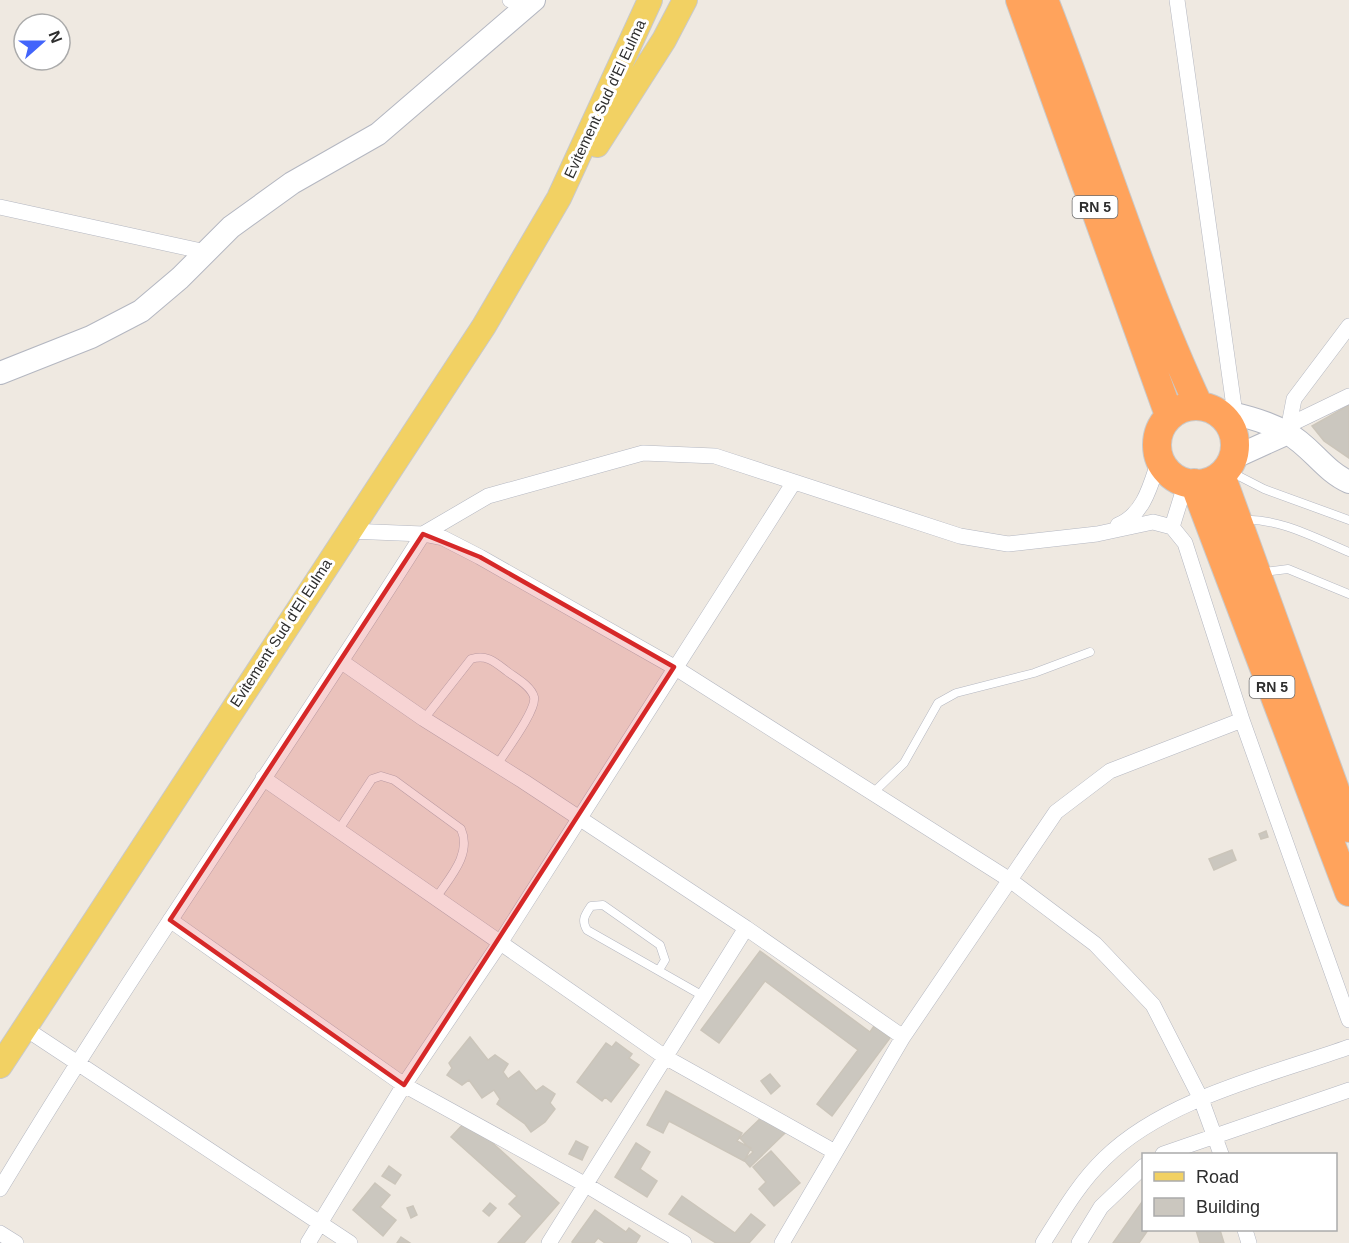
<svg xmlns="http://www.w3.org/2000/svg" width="1349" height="1243" font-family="Helvetica,sans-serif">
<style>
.building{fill:#cbc7bf;stroke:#cbc5ba;stroke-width:1.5}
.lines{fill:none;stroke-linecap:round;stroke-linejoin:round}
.lane-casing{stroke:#b4b7c1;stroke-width:9}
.street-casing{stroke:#b4b7c1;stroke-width:16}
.secondary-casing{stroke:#b4b7c1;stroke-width:24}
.primary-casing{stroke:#c9c9c9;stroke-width:26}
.highway-casing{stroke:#c9c9c9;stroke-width:30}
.lane{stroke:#fff;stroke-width:8}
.street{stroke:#fff;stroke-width:15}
.secondary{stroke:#fff;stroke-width:22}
.primary{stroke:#f2d163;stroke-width:24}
.highway{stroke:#ffa35c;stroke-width:28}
.marked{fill:#d62828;fill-opacity:0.2;stroke:#d62828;stroke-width:4.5;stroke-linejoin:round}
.labels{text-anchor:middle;stroke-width:6;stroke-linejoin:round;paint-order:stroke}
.shield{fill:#fff;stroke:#6d6d6d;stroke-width:1.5}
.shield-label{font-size:14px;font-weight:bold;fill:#2e2e2e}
.street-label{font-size:15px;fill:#2e2e2e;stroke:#fff}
</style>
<rect width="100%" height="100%" fill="#efe9e1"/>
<path class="building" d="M1349 405V458L1324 441 1312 426Z
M1266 831 1268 837 1261 839 1259 834Z
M1232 850 1236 860 1214 870 1209 859Z
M760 951 870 1032 874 1026 890 1038 832 1116 817 1104 858 1050 765 981 719 1043 701 1030Z
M470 1037 488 1060 495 1055 508 1064 503 1072 508 1079 519 1071 536 1091 543 1086 555 1094 550 1103 555 1109 545 1122 531 1132 525 1124 497 1104 500 1099 494 1090 482 1098 469 1080 462 1085 447 1075 452 1068 449 1063Z
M616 1042 632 1054 629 1058 639 1065 611 1102 605 1097 602 1101 577 1082 606 1043 612 1047Z
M770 1074 780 1086 771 1094 761 1081Z
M666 1091 742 1133 737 1141 751 1148 744 1161 669 1121 663 1133 647 1125Z
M764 1115 787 1131 750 1167 744 1160 753 1152 740 1138Z
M467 1120 559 1203 524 1243H498L522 1216 509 1204 517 1196 451 1137Z
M576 1141 588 1147 582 1160 569 1154Z
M636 1143 650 1152 640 1169 657 1181 647 1197 615 1177Z
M771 1151 800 1183 774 1206 759 1189 766 1182 753 1167Z
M389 1166 401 1175 395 1184 382 1176Z
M375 1183 390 1195 380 1207 396 1220 383 1236 353 1210Z
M682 1196 735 1233 751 1214 765 1225 749 1243H716L669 1214Z
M1144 1199V1230H1148L1139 1243H1113Z
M490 1203 496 1208 489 1216 483 1211Z
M413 1206 417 1215 411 1218 407 1208Z
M595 1210 626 1232 629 1228 640 1236 636 1243H605L598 1238 594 1243H574L572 1242Z
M1196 1230H1220L1224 1243H1200Z
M401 1237 410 1243H397Z"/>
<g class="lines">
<g class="lane-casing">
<path id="lane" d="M1227 470 1264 489 1349 520
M1243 520C1279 518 1315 538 1349 552
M1263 572 1288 569 1349 594
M424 719 471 659C487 654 495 662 508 672 516 678 531 686 534 697 537 710 505 752 497 765
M874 792 904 763 938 703 956 693 1034 673 1090 652
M338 831 372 779 381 776 394 780 461 829C472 854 450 877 436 898
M659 970 665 960 660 945 603 905 591 906C585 915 581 920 587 930L703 996"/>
</g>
<g class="street-casing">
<path id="street" d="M510 0 529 5
M1177 0 1235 414
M0 207 206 252
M1289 425 1294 399 1349 326
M1288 433 1289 425 1349 396
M1118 525C1145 514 1151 483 1160 457
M1172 527 1186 482
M349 531 423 534 488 496 643 453 715 456 960 536 1008 544 1097 534 1153 522 1172 527 1185 543 1242 720 1110 771 1056 812 903 1037
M342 662 424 719 523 781 746 928 903 1037 782 1243
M1242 720 1349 1020
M263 778 665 1057 835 1152
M170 920 404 1085 586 1185 684 1243
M26 1029 350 1243
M1163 1154 1349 1090
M0 1189C134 966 284 754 423 534L443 538 480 557 674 667 1010 880 1095 944 1153 1005 1201 1099 1221 1154
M1245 1230 1249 1243
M0 1233 16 1243
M308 1243 404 1085 500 943 794 482
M549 1243 746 928
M1043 1243C1062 1213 1079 1183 1105 1158 1165 1099 1270 1075 1349 1047
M1079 1243 1101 1207 1144 1166"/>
</g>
<g class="secondary-casing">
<path id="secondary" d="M0 373 91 337 141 311 180 278 231 227 292 183 378 134 534 0
M1212 409C1236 414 1265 420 1287 433 1311 446 1324 471 1349 482
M1233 458 1288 433"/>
</g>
<g class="primary-casing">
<path id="primary" d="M597 145 664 40 685 0
M0 1066 484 326 559 198 650 0"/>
</g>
<g class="highway-casing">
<path id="highway" d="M1020 0 1169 415
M1044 0C1097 135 1138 275 1199 406
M1157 445a39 39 0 1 1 78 0a39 39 0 1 1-78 0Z
M1221 475 1349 828
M1194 483 1349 892"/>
</g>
<use href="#lane" class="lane"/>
<use href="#street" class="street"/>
<use href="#secondary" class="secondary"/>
<use href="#primary" class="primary"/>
<use href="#highway" class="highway"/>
</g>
<path class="marked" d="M423 534 480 557 674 667 404 1085 170 920Z"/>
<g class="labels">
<g class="shield">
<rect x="1072.5" y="196" width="45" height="22" rx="4.5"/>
<rect x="1249.5" y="676" width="45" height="22" rx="4.5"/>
</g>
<g class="shield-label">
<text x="1095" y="212">RN 5</text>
<text x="1272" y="692">RN 5</text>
</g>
<g class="street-label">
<text transform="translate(605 99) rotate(-65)" y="5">Evitement Sud d'El Eulma</text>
<text transform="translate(281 633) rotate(-57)" y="5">Evitement Sud d'El Eulma</text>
</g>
</g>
<rect x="1142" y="1153" width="195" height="78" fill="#ffffff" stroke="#ababab" stroke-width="1.5"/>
<rect x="1154" y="1172" width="30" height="9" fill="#f2d163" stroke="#ababab" stroke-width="1.5"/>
<text x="1196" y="1183" font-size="18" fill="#2e2e2e">Road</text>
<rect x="1154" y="1198" width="30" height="18" fill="#cbc7bf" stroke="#ababab" stroke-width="1.5"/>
<text x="1196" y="1213" font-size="18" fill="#2e2e2e">Building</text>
<g transform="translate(42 42) rotate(69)"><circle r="28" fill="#ffffff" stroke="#ababab" stroke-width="1.5"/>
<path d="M0-4.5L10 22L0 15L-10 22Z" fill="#4264fb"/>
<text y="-9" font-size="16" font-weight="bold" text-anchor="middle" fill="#2e2e2e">N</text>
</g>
</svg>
